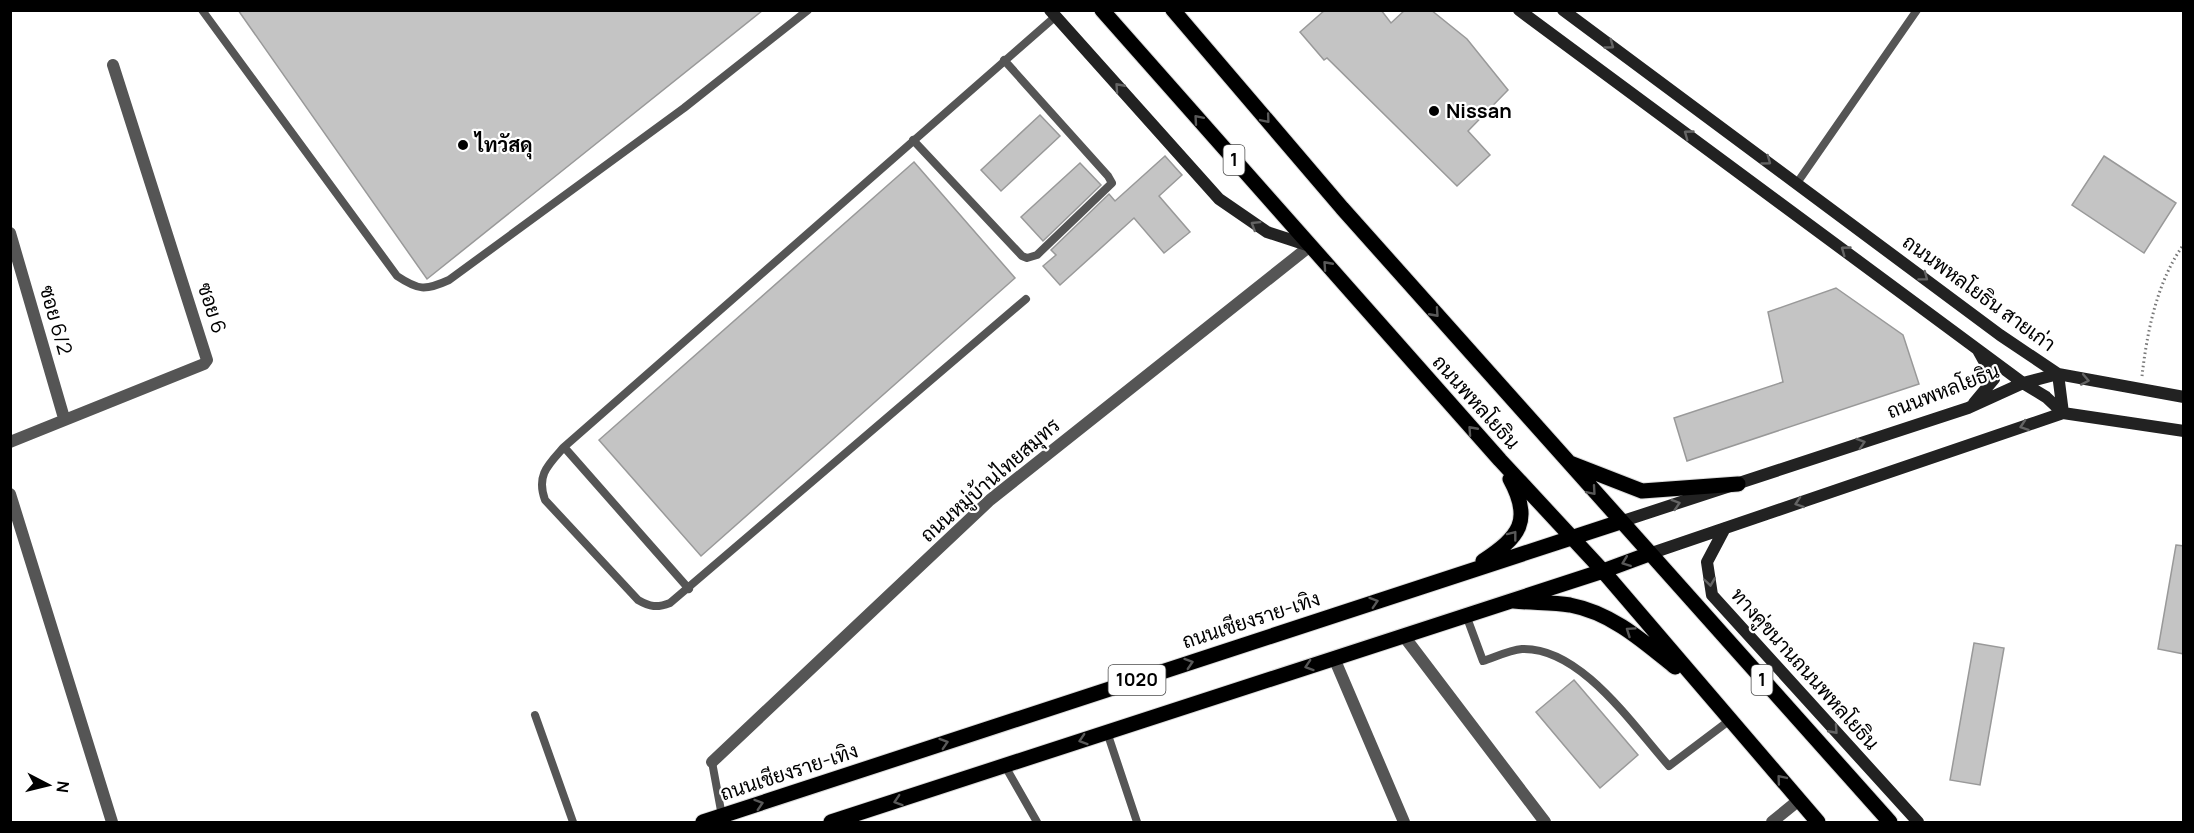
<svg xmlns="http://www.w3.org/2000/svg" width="2194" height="833" font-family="Manrope,Sarabun,sans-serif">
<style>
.building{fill:#c4c4c4;stroke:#999;stroke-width:1.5}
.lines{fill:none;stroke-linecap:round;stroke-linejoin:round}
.primary-casing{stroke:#dbdbdb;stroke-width:17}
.path{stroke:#777;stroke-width:3;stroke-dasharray:1.5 3;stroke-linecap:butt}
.lane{stroke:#555;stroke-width:8}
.street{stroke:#555;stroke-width:12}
.secondary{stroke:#222;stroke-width:12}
.primary{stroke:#000;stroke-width:15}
.oneway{stroke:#646464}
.oneway2{stroke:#595959}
.poi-dot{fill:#000;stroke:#fff;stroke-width:2}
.labels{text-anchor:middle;stroke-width:4.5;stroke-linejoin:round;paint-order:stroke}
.shield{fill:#fff;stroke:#4c4c4c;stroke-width:1.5}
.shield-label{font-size:18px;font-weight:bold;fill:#000}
.poi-label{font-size:20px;font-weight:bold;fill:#000;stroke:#fff;text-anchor:start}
.street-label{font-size:20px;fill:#000;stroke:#fff}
</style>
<rect width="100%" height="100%" fill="#fff"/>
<path class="building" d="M238 10H763L427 279Z
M1325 10H1381L1391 23 1405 10H1431L1467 39 1508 90 1468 131 1490 155 1457 186 1327 58 1324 60 1300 32Z
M1040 115 1060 136 1001 191 981 170Z
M1165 156 1182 175 1159 196 1190 232 1164 253 1134 218 1060 285 1043 266 1056 255 1051 250 1109 194 1115 201Z
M2104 156 2176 203 2144 253 2072 205Z
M914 162 1015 278 701 556 599 440Z
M1080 163 1101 185 1043 241 1021 217Z
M1836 288 1903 335 1919 384 1687 461 1674 418 1783 382 1768 312Z
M2176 545 2184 546V654L2158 649Z
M1974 643 2004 648 1980 785 1950 780Z
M1574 680 1638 755 1600 788 1536 712Z"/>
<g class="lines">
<g class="primary-casing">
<path id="primary" d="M1102 10 1500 460 1603 571 1818 822
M1173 10 1342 208 1890 822
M1570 463 1642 491 1738 484
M1483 561C1519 537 1533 521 1510 479
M1514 601C1532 603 1552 602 1570 605 1612 613 1643 641 1675 667
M703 822 1620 522
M831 822 1603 571 1649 554"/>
</g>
<path class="path" d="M2142 376C2147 332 2157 281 2184 244"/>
<path class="lane" d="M202 10 397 276C418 290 425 291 449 280L684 108 808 10
M913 140 1022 256 1027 258 1037 255 1112 183 1108 176 1004 60
M1797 183 1917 10
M1026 299 670 603C657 608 650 607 638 600L545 500C536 475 548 465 564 447L1056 16
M564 447 689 589
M1466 615 1483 661C1495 657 1510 650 1522 649 1581 647 1633 726 1669 766L1730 720
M535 715 573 822
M1107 732 1137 822
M712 762 722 816
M1005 766 1037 822"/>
<path class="street" d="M10 233 64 418
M10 442 204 364 207 360 113 65
M10 494 112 822
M1403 635 1545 822
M1334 658 1404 822
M712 762 990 500 1310 246
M1772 822 1799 800"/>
<path class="secondary" d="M1050 10 1219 199 1267 232 1310 246
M1519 10 2023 383 2046 397 2063 413
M1563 10 2000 335 2058 374 2063 413
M1974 403 1994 379 1978 350
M1620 522 1968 408 2023 383 2058 374 2184 397
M1725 528 1707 562 1712 595 1918 822
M1649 554 2063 413 2184 431"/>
<use href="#primary" class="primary"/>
</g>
<defs><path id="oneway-chevron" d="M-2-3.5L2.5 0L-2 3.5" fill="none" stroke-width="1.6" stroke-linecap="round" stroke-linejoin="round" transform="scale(1.5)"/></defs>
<g class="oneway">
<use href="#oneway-chevron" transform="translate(1610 45) rotate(36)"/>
<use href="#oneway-chevron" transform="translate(1119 87) rotate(-132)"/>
<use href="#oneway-chevron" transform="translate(1688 134) rotate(-144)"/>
<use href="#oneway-chevron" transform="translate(1767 161) rotate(36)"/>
<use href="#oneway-chevron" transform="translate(1255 225) rotate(-148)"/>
<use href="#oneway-chevron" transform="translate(1845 250) rotate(-144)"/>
<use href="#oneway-chevron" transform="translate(1924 277) rotate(37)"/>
<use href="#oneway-chevron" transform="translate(2085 380) rotate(11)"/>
<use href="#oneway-chevron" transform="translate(2024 426) rotate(161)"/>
<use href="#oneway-chevron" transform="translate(1861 443) rotate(-18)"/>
<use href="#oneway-chevron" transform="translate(1799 503) rotate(161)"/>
<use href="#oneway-chevron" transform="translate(1676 504) rotate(-18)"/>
<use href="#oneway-chevron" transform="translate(1710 582) rotate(82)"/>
<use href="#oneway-chevron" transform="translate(1834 730) rotate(48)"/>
</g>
<g class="oneway2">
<use href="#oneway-chevron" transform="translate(1198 119) rotate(-131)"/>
<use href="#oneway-chevron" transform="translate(1266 119) rotate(50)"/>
<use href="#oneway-chevron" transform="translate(1327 265) rotate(-132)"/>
<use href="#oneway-chevron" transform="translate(1435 313) rotate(48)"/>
<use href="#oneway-chevron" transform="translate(1472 430) rotate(-132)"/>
<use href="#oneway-chevron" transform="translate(1592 491) rotate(49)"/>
<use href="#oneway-chevron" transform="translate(1513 535) rotate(-52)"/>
<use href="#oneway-chevron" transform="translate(1626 562) rotate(159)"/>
<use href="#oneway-chevron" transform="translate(1374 602) rotate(-18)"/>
<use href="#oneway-chevron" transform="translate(1630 631) rotate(-146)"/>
<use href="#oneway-chevron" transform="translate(1189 663) rotate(-18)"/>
<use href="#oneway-chevron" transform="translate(1309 666) rotate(162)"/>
<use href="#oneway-chevron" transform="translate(1083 740) rotate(162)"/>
<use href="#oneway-chevron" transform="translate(944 743) rotate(-18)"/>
<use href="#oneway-chevron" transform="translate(1781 779) rotate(-130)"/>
<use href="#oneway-chevron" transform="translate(898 801) rotate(162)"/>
<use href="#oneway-chevron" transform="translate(759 804) rotate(-18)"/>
</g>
<g class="poi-dot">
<circle cx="1434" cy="111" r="6"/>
<circle cx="463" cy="145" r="6"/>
</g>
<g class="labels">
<g class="shield">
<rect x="1223.5" y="145" width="21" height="30" rx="4.5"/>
<rect x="1108.5" y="665" width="57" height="30" rx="4.5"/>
<rect x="1751.5" y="665" width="21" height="30" rx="4.5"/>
</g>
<g class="shield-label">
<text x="1234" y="166">1</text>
<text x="1137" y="686">1020</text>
<text x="1762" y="686">1</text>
</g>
<g class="poi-label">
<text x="1446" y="118">Nissan</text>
<text x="475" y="152">ไทวัสดุ</text>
</g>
<g class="street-label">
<text transform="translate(1979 293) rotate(36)" y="7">ถนนพหลโยธิน สายเก่า</text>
<text transform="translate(212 308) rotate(72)" y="7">ซอย 6</text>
<text transform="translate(56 320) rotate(74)" y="7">ซอย 6/2</text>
<text transform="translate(1943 391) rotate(-21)" y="7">ถนนพหลโยธิน</text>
<text transform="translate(1476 402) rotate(48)" y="7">ถนนพหลโยธิน</text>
<text transform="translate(990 480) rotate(-41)" y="7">ถนนหมู่บ้านไทยสมุทร</text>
<text transform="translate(1251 620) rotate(-18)" y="7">ถนนเชียงราย-เทิง</text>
<text transform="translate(1805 669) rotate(48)" y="7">ทางคู่ขนานถนนพหลโยธิน</text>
<text transform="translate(789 772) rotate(-18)" y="7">ถนนเชียงราย-เทิง</text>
</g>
</g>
<rect width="2194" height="833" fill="none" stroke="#000000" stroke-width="24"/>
<g transform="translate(48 785) rotate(97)" stroke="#ffffff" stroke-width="4.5" paint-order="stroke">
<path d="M0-4.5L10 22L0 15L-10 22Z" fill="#000000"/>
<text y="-9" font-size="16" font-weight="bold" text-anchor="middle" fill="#000000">N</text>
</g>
</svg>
